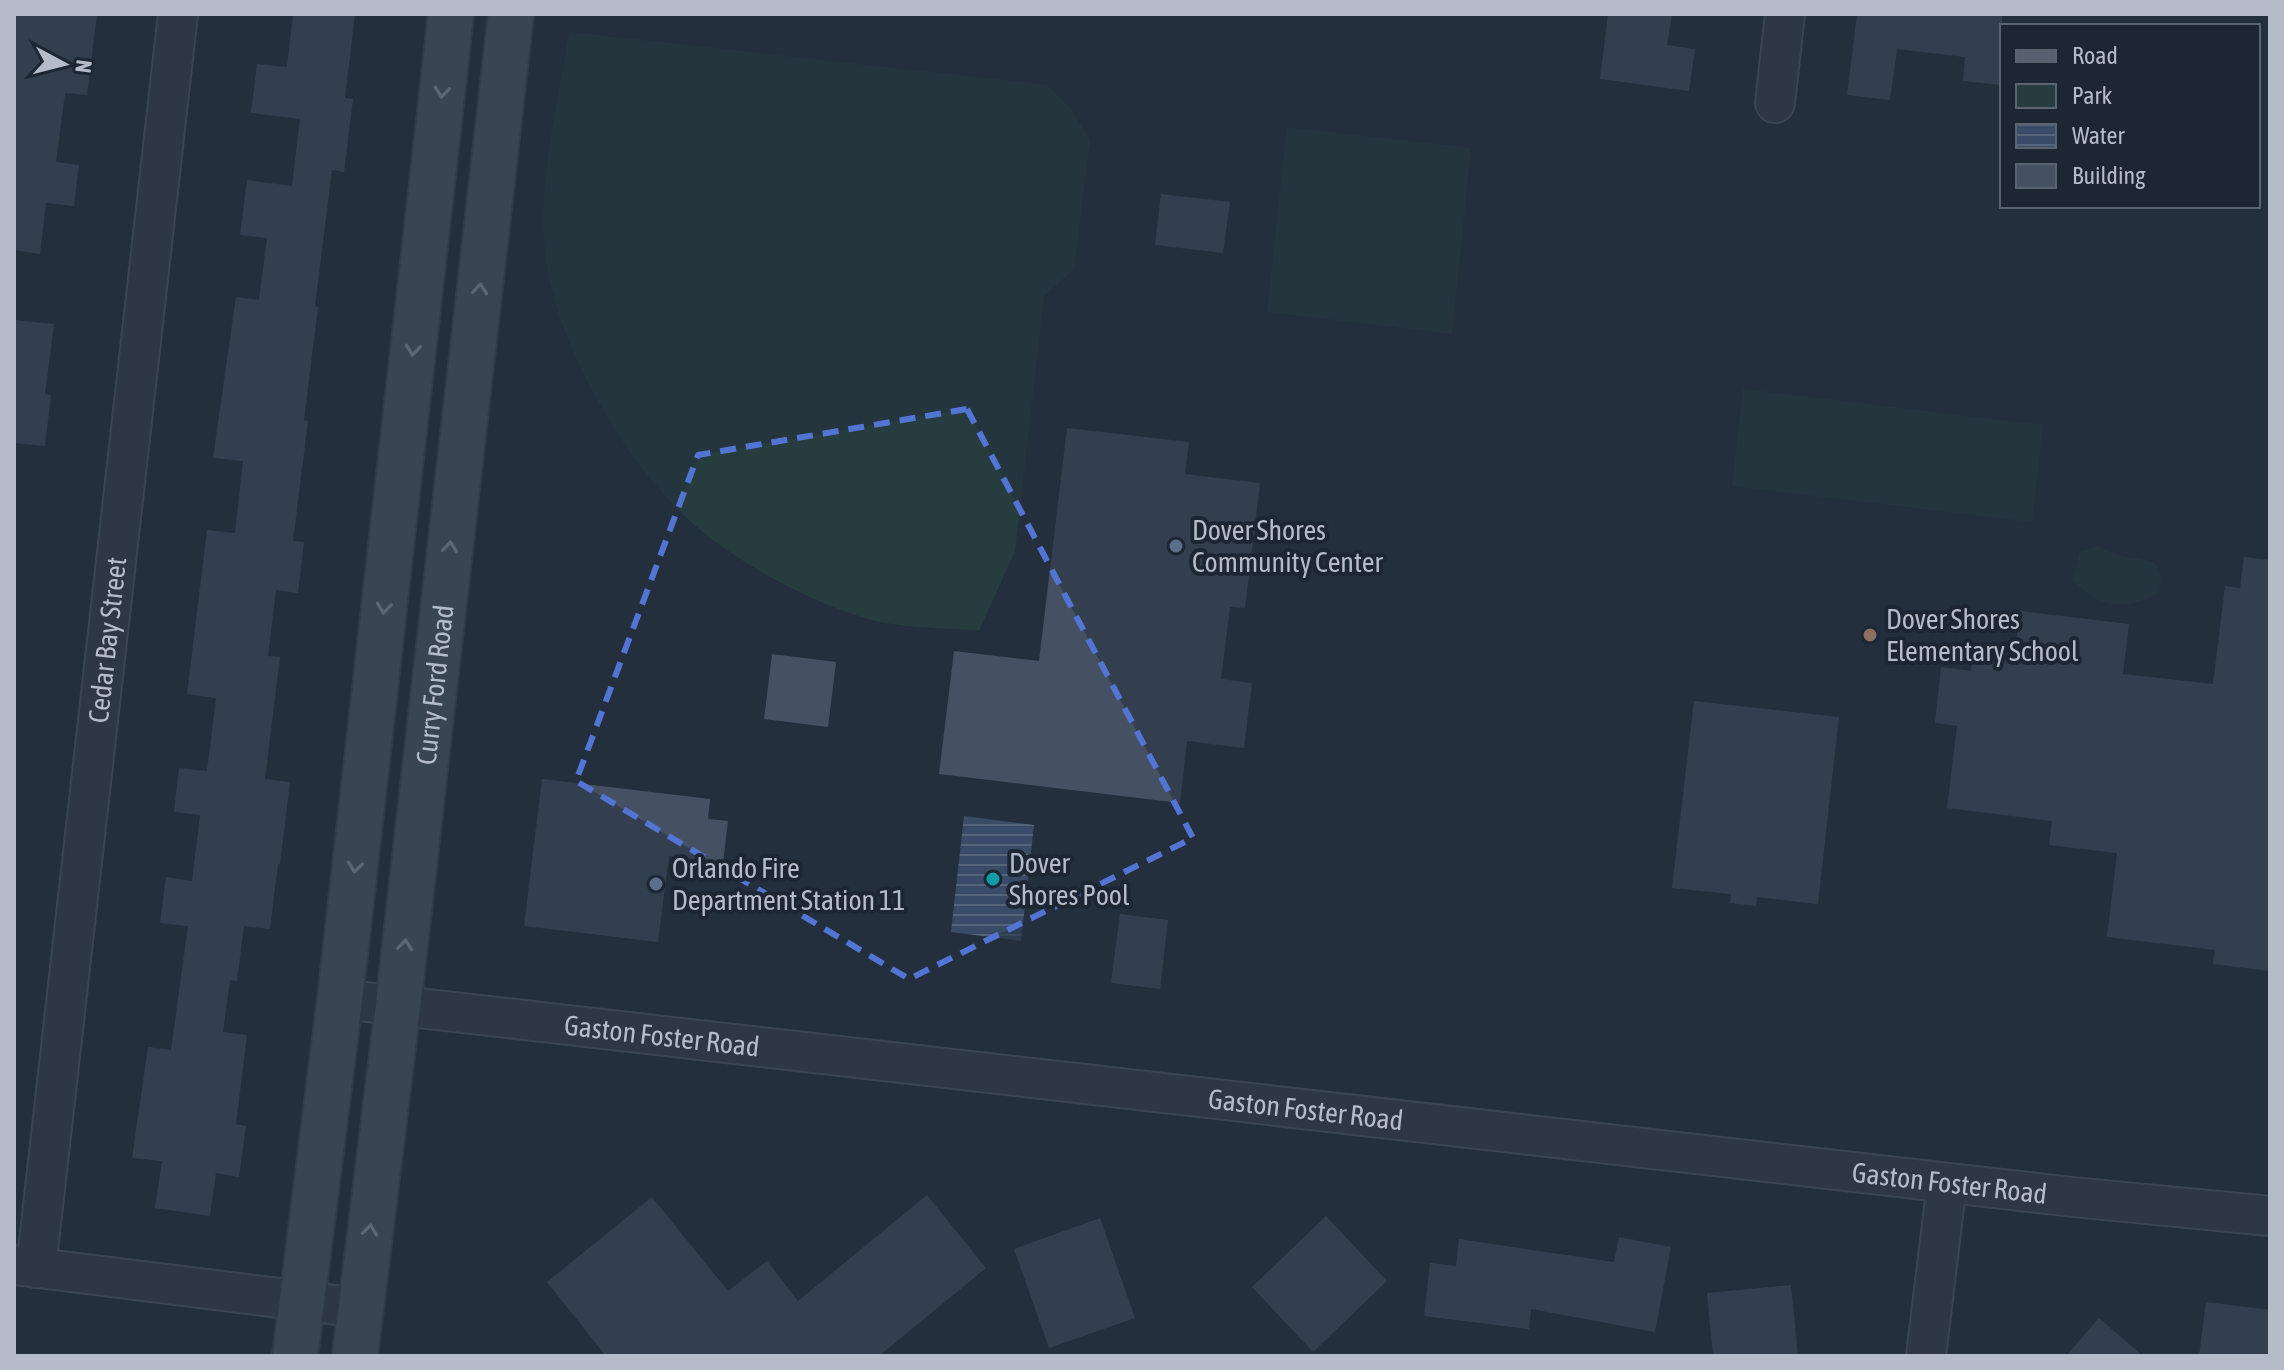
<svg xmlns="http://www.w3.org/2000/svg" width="2284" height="1370" font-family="'Asap Condensed',sans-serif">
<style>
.green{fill:#263c3f}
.water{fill:url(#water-rules)}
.building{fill:#455162}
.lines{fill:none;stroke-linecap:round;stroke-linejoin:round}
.minor-casing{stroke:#565f6c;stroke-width:42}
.major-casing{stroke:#414a57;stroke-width:48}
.minor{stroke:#38414e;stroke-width:38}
.major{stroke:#56606e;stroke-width:44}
.oneway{stroke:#a1aab7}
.marked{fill:none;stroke:#5274d3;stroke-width:6;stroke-dasharray:16 10;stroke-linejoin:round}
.service-dot{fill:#5c6f8a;stroke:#1d2633;stroke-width:3}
.education-dot{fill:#8d6e63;stroke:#1d2633;stroke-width:3}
.culture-dot{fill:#0f9aa8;stroke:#1d2633;stroke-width:3}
.labels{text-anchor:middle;stroke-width:8;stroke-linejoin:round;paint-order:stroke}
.poi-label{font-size:28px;fill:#b4bcc9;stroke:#1d2633;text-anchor:start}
.street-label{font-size:28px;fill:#b4bcc9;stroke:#1d2633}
</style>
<defs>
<pattern id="water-rules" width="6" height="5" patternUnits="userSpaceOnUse" patternTransform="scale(2)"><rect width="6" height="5" fill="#394c67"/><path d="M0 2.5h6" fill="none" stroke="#53647b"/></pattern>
</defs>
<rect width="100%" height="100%" fill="#242f3e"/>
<path class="green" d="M569 32 1047 85 1071 109 1090 140 1074 269 1044 296 1015 551 979 631C943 627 899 629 865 618 810 601 755 572 709 537 636 482 558 351 546 260 536 186 558 105 569 32Z
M1287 127 1471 148 1452 334 1267 312Z
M1743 389 2043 425 2032 522 1732 486Z
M2097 546C2105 548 2113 554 2121 556 2146 562 2167 555 2159 592 2127 612 2099 609 2073 580L2080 552Z"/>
<path class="water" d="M964 816 1034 825 1021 941 951 932Z"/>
<path class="building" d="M14 14H97L87 95 65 93 56 162 79 165 74 206 46 203 40 254 14 250Z
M293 14H355L345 98 353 99 344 172 332 170 315 306 318 307 304 420 308 421 293 541 304 542 298 593 276 590 268 656 280 657 265 779 290 782 280 864H278L270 929 244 926 237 981 230 980 223 1032 247 1035 236 1124 246 1126 239 1177 216 1173 210 1216 155 1208 162 1161 132 1158 148 1047 171 1050 188 926 160 923 166 877 192 881 200 815 174 812 179 768 207 771 216 698 187 694 207 530 235 533 243 461 213 458 236 297 259 300 267 238 240 235 247 180 292 186 300 119 251 113 257 64 287 67Z
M1608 14H1672L1667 45 1695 49 1689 91 1600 79Z
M1857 14H2002V85L1963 81 1965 57 1897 49 1890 100 1847 95Z
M1161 194 1230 202 1223 253 1155 245Z
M14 320 54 324 45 394 51 395 45 446 14 443Z
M1067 428 1189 442 1185 474 1260 483 1245 608 1230 607 1221 679 1252 683 1244 748 1187 741 1180 803 939 774 954 651 1039 661Z
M2244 557 2270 560V971L2213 964 2215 950 2107 937 2117 853 2049 845 2052 821 1947 808 1957 726 1935 723 1941 667 1971 671 1973 654 2014 659 2020 611 2129 624 2123 674 2213 684 2225 586 2240 588Z
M772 654 836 662 828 727 764 719Z
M1694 701 1839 717 1818 904 1757 897 1756 906 1730 903 1731 894 1672 888Z
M542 779 710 799 708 819 728 821 723 863 669 856 658 942 524 926Z
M1120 914 1168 920 1160 989 1111 983Z
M927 1195 986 1268 879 1356H606L547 1282 652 1197 728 1291 767 1261 798 1301Z
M1326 1216 1387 1281 1313 1352 1252 1287Z
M1100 1218 1135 1318 1049 1348 1014 1249Z
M1619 1237 1671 1247 1655 1332 1531 1309 1529 1329 1424 1316 1430 1263 1456 1266 1459 1239 1614 1262Z
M1791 1285 1798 1356H1713L1707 1293Z
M2206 1302 2270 1310V1356H2199Z
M2099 1318 2143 1356H2066Z"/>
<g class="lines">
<g class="minor-casing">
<g id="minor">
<path d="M1775 103 1785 14"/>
<path id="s1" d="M340 999 2073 1197 2270 1216"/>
<path d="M14 1265 360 1308"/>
<path id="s2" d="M36 1268 178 14"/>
<path d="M1926 1356 1947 1183"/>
</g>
</g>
<g class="major-casing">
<g id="major">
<path d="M295 1356 340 999 451 14"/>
<path id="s3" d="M355 1356 398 1006 511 14"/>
</g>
</g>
<use href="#minor" class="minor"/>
<use href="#major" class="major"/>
</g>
<defs><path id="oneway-chevron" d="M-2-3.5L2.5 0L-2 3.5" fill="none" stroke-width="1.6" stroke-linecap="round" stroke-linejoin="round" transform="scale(2)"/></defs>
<g class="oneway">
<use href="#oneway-chevron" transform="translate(442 92) rotate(96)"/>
<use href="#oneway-chevron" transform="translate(480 289) rotate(-84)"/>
<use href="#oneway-chevron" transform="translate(413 350) rotate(96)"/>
<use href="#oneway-chevron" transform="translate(450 547) rotate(-84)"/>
<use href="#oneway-chevron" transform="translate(384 608) rotate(96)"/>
<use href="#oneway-chevron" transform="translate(355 867) rotate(97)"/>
<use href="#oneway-chevron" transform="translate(405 945) rotate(-84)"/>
<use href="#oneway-chevron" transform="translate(370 1230) rotate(-83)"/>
</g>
<path d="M0 0H2284V1370H0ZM967 409 1193 838 909 979 576 781 698 455Z" fill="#242f3e" fill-opacity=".55" fill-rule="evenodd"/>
<path class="marked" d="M967 409 1193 838 909 979 576 781 698 455Z"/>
<g class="service-dot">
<circle cx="1176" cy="546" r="8"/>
<circle cx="656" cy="884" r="8"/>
</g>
<circle class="education-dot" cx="1870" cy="635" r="8"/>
<circle class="culture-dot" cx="993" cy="879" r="8"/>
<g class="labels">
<g class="poi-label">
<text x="1192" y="540">Dover Shores<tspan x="1192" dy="32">Community Center</tspan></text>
<text x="1886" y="629">Dover Shores<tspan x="1886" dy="32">Elementary School</tspan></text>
<text x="1009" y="873">Dover<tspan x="1009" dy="32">Shores Pool</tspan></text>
<text x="672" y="878">Orlando Fire<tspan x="672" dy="32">Department Station 11</tspan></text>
</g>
<g class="street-label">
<text dy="10" stroke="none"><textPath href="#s2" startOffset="632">Cedar Bay Street</textPath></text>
<text dy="10" stroke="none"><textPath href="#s3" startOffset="676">Curry Ford Road</textPath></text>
<text dy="10" stroke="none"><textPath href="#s1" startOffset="324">Gaston Foster Road</textPath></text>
<text dy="10" stroke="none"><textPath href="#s1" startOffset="972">Gaston Foster Road</textPath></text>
<text dy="10" stroke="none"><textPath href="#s1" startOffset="1620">Gaston Foster Road</textPath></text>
</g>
</g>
<rect width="2284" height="1370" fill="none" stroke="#b4bcc9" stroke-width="32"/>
<rect x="2000" y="24" width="260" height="184" fill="#1d2633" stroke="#59626f" stroke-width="2"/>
<rect x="2016" y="50" width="40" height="12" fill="#56606e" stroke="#59626f" stroke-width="2"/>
<text x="2072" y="64" font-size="24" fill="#b4bcc9">Road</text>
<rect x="2016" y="84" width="40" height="24" fill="#263c3f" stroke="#59626f" stroke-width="2"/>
<text x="2072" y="104" font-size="24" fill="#b4bcc9">Park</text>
<rect x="2016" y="124" width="40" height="24" fill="url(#water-rules)" stroke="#59626f" stroke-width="2"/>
<text x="2072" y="144" font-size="24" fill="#b4bcc9">Water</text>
<rect x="2016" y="164" width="40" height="24" fill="#455162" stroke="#59626f" stroke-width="2"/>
<text x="2072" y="184" font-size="24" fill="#b4bcc9">Building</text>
<g transform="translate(64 64) rotate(97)" stroke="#1d2633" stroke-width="6" paint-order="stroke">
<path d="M0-6L14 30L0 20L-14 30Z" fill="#b4bcc9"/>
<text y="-12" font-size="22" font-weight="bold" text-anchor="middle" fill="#b4bcc9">N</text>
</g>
</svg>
